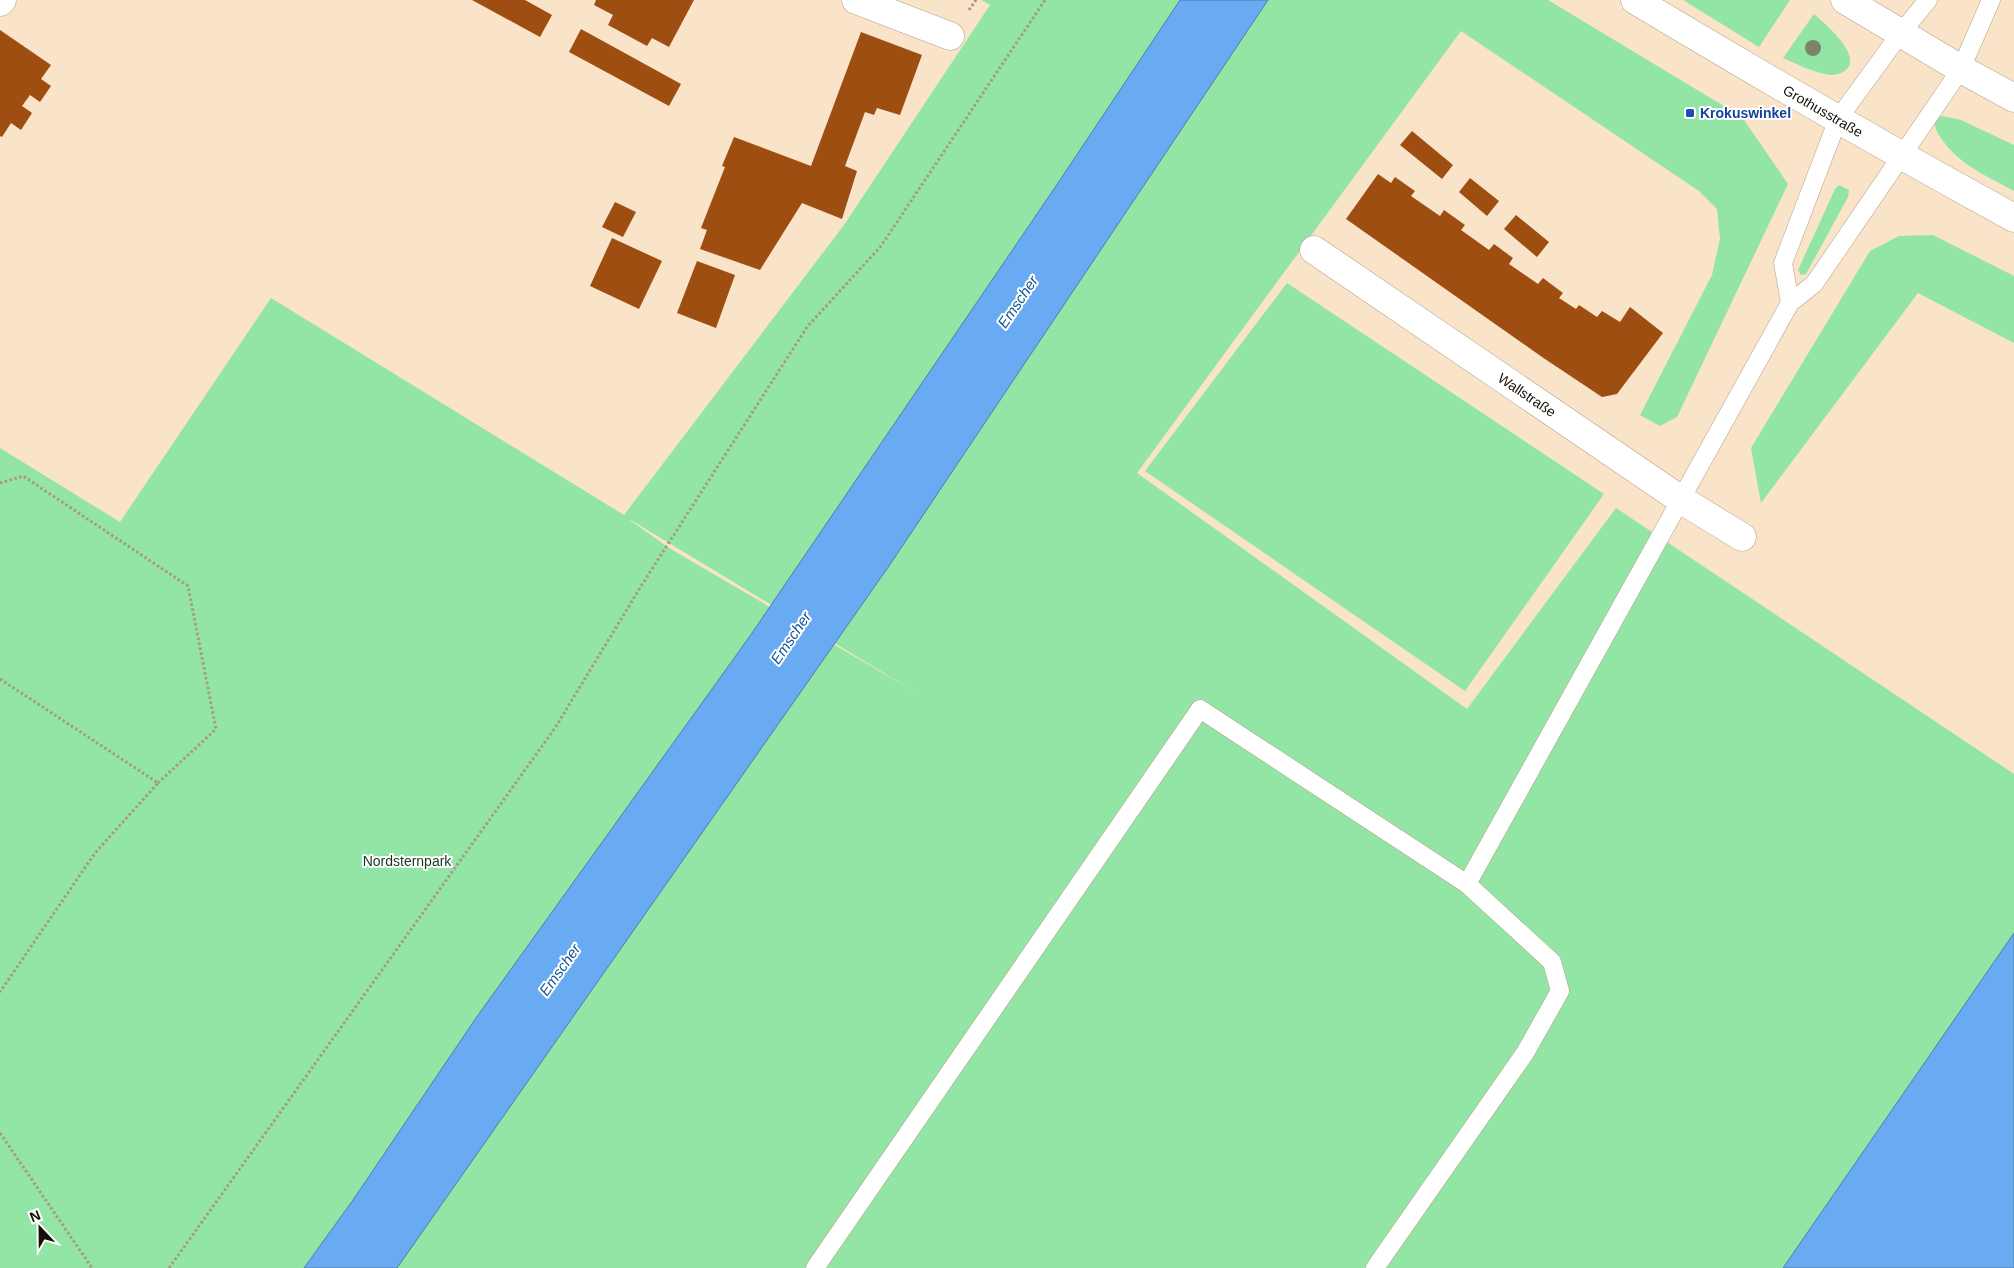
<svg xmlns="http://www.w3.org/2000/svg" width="2014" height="1268" font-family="Arial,sans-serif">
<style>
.green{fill:#93e5a5;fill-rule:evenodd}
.water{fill:#69abf3;stroke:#507cac}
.building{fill:#9f4e12}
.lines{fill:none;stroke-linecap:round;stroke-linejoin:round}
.lane-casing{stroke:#b4a087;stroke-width:19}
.street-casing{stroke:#b4a087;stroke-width:29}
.secondary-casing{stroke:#b4a087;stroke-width:29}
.path{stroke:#a99884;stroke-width:3;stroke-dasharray:2.5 2.5;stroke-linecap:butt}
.lane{stroke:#fff;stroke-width:18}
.street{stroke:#fff;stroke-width:28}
.secondary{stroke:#fff;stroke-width:28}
.tree{fill:#7a846a}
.transit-dot{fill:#1a4fb4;stroke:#fff;stroke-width:2}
.labels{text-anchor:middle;stroke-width:4;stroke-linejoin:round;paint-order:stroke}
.street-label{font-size:14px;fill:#160f06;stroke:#fff}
.transit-label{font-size:14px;font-weight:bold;fill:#164399;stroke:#fff;text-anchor:start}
.park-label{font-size:14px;fill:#13371d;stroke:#fff}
.water-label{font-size:15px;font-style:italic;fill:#0e5596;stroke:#fff}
</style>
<rect width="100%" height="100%" fill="#f9e3c9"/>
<path class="green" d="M981 0H1548L1742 117 1788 184 1677 417 1660 426 1640 415 1712 275 1720 239 1717 209 1699 191 1461 31 1137 473 1467 709 1616 508 2014 774V1268H0V448L120 522 271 298 624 515 844 225 990 5ZM630 520H631L917 693 669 548Z
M1683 0H1790L1759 47Z
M1814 14C1824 23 1863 55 1846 70 1843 73 1835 75 1831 75 1814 73 1799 65 1783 58Z
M1941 116 1961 120 2014 145V191C1987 176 1959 165 1941 138 1937 132 1934 127 1935 120Z
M1839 185 1849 190 1848 197 1806 274 1801 275 1798 270 1835 189Z
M1933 235 2014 276V343L1918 293 1761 503 1751 448 1870 251 1899 236Z
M1287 283 1604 494 1465 691 1145 471Z"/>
<path class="water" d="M1180 0H1268L889 566 397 1268H304L353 1200 476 1018 750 636 1056 186Z
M2014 933V1268H1783Z"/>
<path class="building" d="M472 0H525L552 15 540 37Z
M596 0H694L669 47 652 38 647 46 608 25 613 15 594 5Z
M581 29 681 84 669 106 569 52Z
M0 30 51 65 41 79 51 86 40 102 30 95 22 106 32 113 21 130 11 123 2 137 0 136Z
M861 32 922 55 900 115 877 108 874 115 865 112 845 166 857 171 842 219 802 203 760 270 700 249 707 230 701 228 725 167 722 166 734 137 811 166Z
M1412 131 1453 165 1442 179 1400 145Z
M1378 174 1391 183 1395 177 1415 191 1411 196 1440 216 1444 210 1465 225 1461 230 1489 250 1494 244 1513 258 1509 264 1538 284 1543 278 1563 293 1559 298 1576 309 1579 305 1597 317 1602 311 1620 322 1630 307 1663 333 1617 394 1602 397 1542 357 1346 219Z
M1470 178 1499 201 1487 216 1459 192Z
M615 202 636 212 623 237 602 227Z
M1516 215 1549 242 1537 257 1504 229Z
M612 238 662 261 639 309 590 286Z
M697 261 735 275 716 328 677 313Z"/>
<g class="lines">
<g class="lane-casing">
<path id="lane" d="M1790 303 1783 263 1838 119 1900 34 1928 0
M1467 884 1790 303 1814 284 1961 69 1991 0
M815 1268 1200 709 1467 884 1552 962 1560 991 1525 1053 1375 1268"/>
</g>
<g class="street-casing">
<path id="street" d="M856 0 950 36
M0 2 2 0
M1314 250 1680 499 1742 537"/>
</g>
<g class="secondary-casing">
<path id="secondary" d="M1635 0C1760 75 1886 148 2014 218
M1845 0 1961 69 2014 98"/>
</g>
<path class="path" d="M969 10 976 0
M0 483 23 476 188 586 216 729 158 783
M0 679 158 783 95 853 0 992
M0 1133 92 1268
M169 1268 555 728 643 583 807 327 881 246 1045 0"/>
<use href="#lane" class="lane"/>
<use href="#street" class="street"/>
<use href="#secondary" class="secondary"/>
</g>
<circle class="tree" cx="1813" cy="48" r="8"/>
<rect class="transit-dot" x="1685" y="108" width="10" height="10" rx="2.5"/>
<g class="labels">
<g class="street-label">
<text transform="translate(1823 111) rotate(30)" y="5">Grothusstraße</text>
<text transform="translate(1527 395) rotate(34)" y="5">Wallstraße</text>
</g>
<g class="transit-label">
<text x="1700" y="118">Krokuswinkel</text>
</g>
<g class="park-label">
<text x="407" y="866">Nordsternpark</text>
</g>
<g class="water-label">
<text transform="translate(1018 302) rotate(-56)" y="5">Emscher</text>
<text transform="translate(791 638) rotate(-56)" y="5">Emscher</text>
<text transform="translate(560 970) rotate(-55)" y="5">Emscher</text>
</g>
</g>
<g transform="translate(40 1228) rotate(338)" stroke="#ffffff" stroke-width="4" paint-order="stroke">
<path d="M0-4L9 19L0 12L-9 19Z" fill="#160f06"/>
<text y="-8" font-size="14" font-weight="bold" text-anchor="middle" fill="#160f06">N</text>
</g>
</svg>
